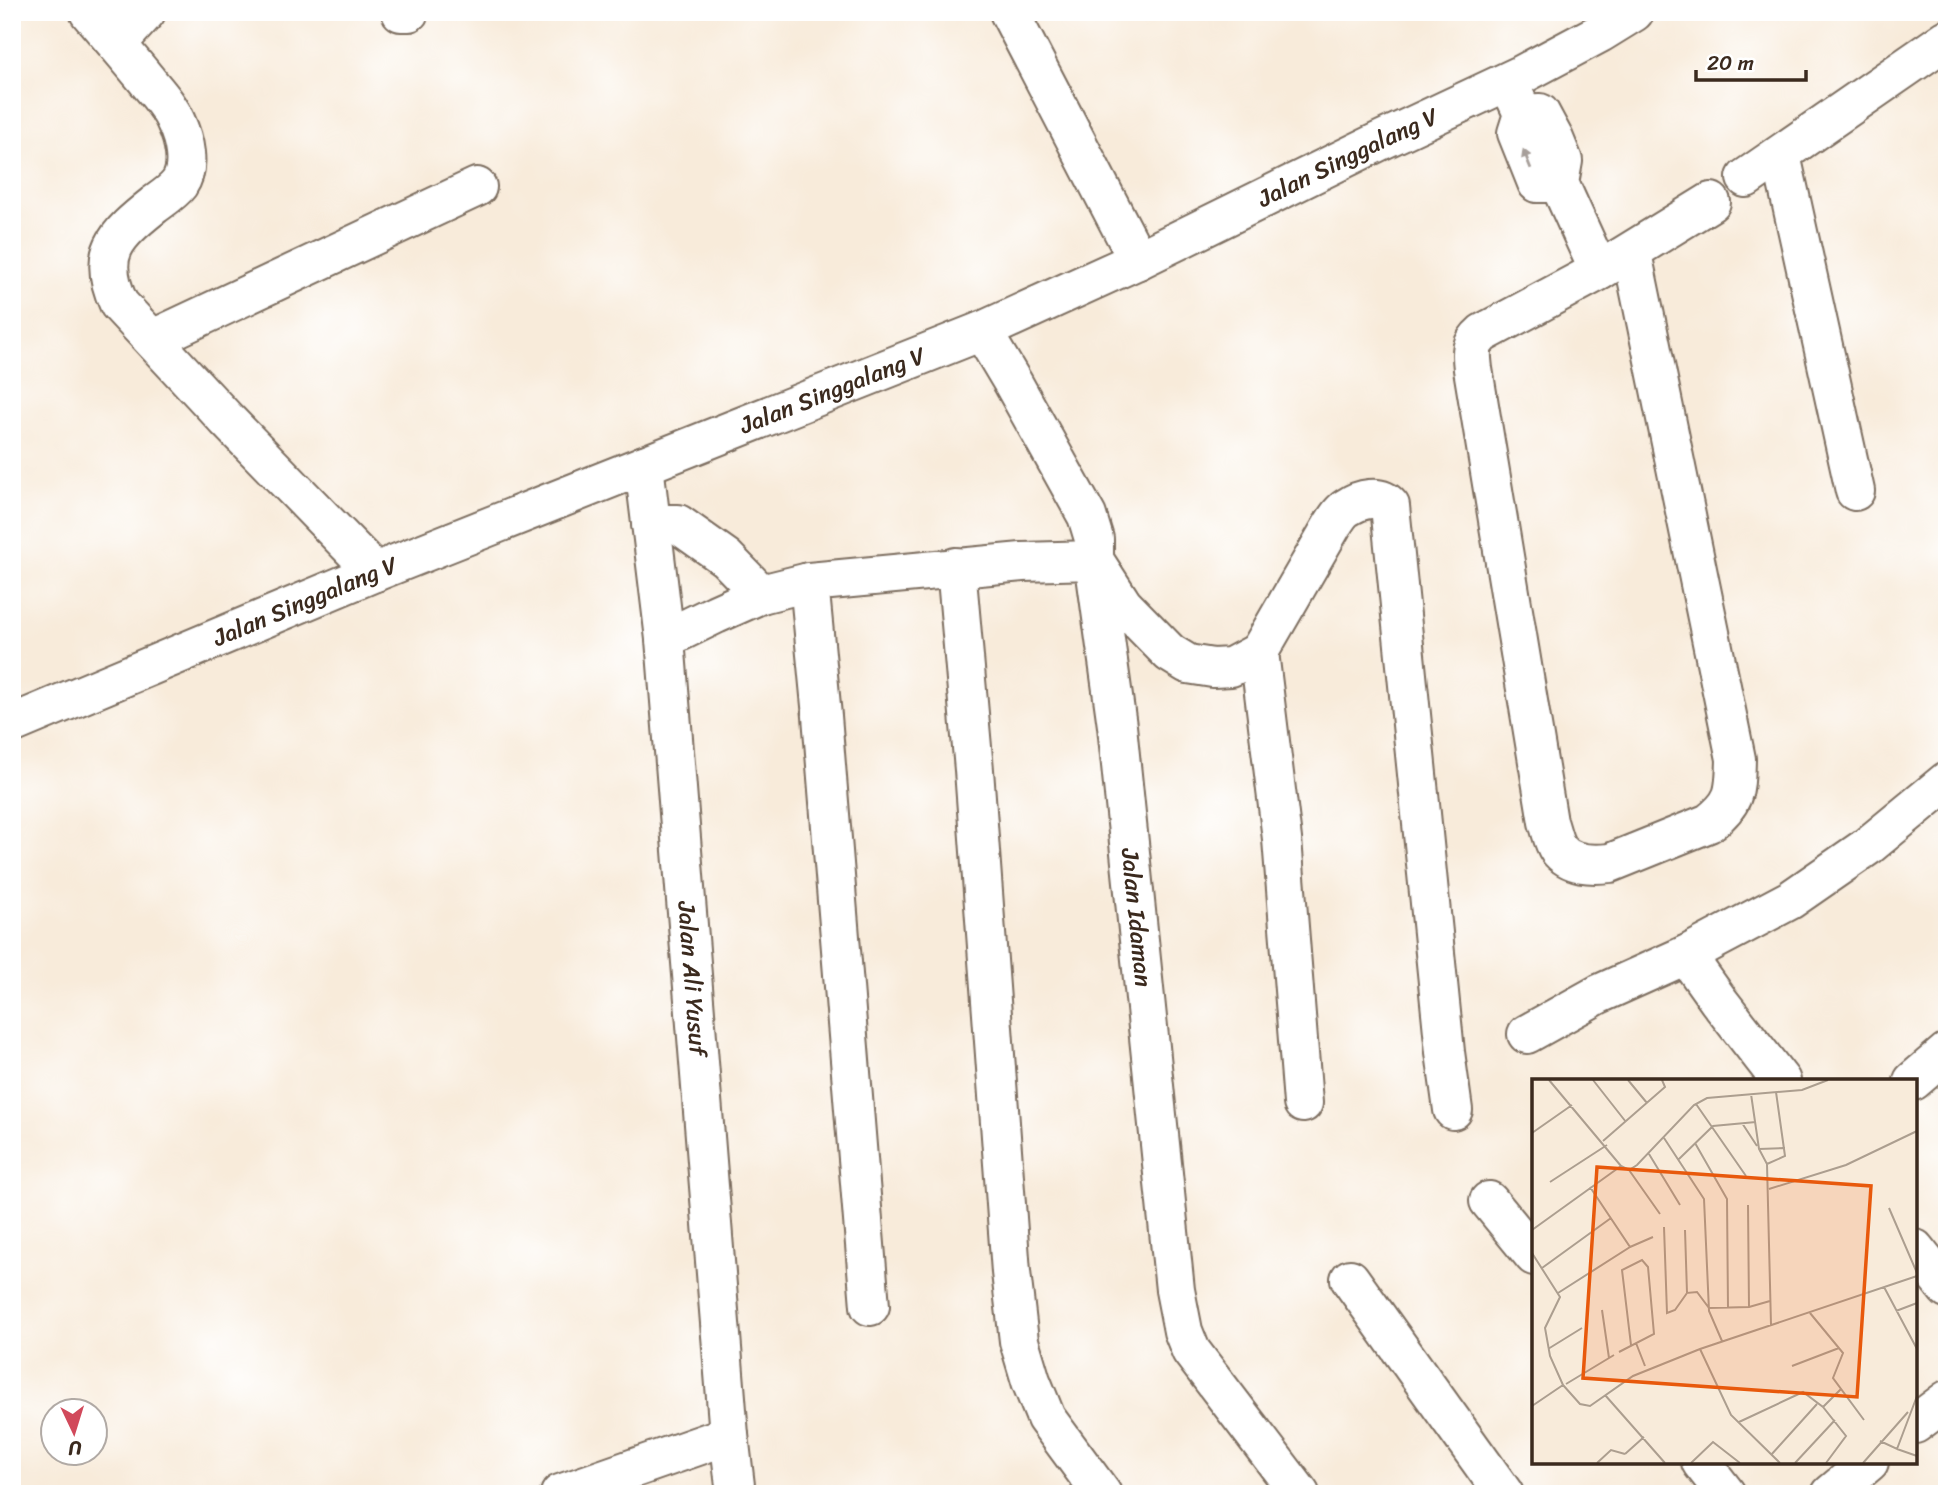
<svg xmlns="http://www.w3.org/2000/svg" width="1959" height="1506" font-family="Sriracha,sans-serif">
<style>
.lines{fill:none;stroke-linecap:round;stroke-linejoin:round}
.minor-casing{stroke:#7d6e60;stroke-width:42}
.minor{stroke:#fff;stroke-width:38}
.oneway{fill:#a79f9a}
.labels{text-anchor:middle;stroke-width:7;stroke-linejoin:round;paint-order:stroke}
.street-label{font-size:24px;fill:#3b2a1e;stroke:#fff}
.inset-road{fill:none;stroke:#ac9e8f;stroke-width:2}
.view{fill:#e8590c;fill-opacity:0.15;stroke:#e8590c;stroke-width:3.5}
.inset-edge{fill:none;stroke:#3b2a1e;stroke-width:3.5}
</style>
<rect width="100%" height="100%" fill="#fff"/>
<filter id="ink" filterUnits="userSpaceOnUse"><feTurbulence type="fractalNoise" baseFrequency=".0143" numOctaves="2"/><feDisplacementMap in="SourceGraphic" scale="14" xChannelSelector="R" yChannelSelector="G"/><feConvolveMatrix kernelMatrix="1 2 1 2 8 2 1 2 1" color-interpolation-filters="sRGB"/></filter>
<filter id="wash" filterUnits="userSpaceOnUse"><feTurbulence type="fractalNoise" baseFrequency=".00686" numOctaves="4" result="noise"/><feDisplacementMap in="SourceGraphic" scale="28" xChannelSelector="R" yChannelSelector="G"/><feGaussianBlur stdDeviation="1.57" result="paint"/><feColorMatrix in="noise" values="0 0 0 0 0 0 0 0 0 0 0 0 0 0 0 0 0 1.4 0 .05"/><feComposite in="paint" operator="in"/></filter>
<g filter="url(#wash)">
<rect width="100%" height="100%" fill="#f8ebda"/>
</g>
<g filter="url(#ink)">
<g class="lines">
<g class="minor-casing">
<g id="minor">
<path d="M89 12C108 34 127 56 145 78 156 92 169 105 176 122 184 139 191 167 179 184 173 192 162 199 154 205 115 236 96 254 119 304L227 420 375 572"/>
<path d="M401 12H409"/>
<path d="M1009 12 1138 260"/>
<path d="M117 44 146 12"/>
<path d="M1513 92 1523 114 1517 133 1537 183H1559"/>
<path d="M1523 114 1540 113 1554 139 1563 161 1559 183 1599 271"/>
<path d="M1781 155 1855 491"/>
<path d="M1746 178 1947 39"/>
<path d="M1632 253 1736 759C1735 791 1736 802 1709 823L1610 863C1592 865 1570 865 1558 849 1553 842 1551 830 1548 822L1473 369C1471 352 1470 344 1483 333L1599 271 1711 202"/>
<path id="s1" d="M982 331 1013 383 1087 516 1094 539V560L1117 726 1175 1290 1183 1331 1191 1351 1300 1494"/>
<path d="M153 339 477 187"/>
<path id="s2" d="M644 465 665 639 729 1435 736 1494"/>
<path d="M651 524H678L726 558 761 594"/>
<path d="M956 567 974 770 1011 1272 1019 1341 1031 1381 1046 1418 1102 1494"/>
<path d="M665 639 716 614 761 594 809 582"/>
<path d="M1259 652 1333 524C1337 518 1342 510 1348 507 1360 499 1380 494 1390 506L1445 1052 1453 1110"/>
<path id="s3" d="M12 724 375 572 982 331 1138 260 1380 141 1521 75 1600 33 1634 12"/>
<path d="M1527 1034 1599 994 1686 955"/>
<path d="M1781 1081 1718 1000 1686 955 1790 900 1868 846 1947 781"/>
<path d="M1913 1081 1947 1052"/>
<path d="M1489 1201 1534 1256"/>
<path d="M1915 1249 1947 1289"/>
<path d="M1350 1279 1504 1494"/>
<path d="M870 1306 822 716 809 582 1022 562 1094 560 1123 605 1170 653 1188 664 1213 668 1231 667 1259 652 1282 839 1303 1103"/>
<path d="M1915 1424 1947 1400"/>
<path d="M1701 1462 1726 1494"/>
<path d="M560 1494 729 1435"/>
<path d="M1831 1494 1869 1462"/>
</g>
</g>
<use href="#minor" class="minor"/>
</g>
<defs><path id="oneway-solid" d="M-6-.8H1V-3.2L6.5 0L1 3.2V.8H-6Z" transform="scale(1.75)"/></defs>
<use class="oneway" href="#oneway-solid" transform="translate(1527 159) rotate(-112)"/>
</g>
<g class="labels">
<g class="street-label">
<text dy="8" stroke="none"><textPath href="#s3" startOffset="1452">Jalan Singgalang V</textPath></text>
<text dy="8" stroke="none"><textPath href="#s3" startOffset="886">Jalan Singgalang V</textPath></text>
<text dy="8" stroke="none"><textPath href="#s3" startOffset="318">Jalan Singgalang V</textPath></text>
<text dy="8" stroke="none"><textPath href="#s1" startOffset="618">Jalan Idaman</textPath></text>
<text dy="8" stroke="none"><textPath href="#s2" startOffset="516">Jalan Ali Yusuf</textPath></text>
</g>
</g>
<g transform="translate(1532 1079)">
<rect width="385" height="385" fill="#f8ebda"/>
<path class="inset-road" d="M17 1 89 87M61 1 94 43M96 1 115 24M219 15 227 70 235 85 239 246M164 25 214 97M210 44 225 67M0 54 40 26M132 59 172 120 177 232 190 262M71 62 133 8 130 1M163 64 195 120 196 229M227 70 253 69M117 75 148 126M147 80 181 47 224 43M235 85 253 77 244 13M89 87 97 91 105 86 162 26 175 19 270 11 296 1M97 91 128 135M18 103 75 66M237 110 314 86 385 52M357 129 385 194M132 148 135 234 143 231 155 214M0 151 89 87M153 151 155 214 165 213 177 229 217 228 216 126M98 168 121 158M0 174 28 218 13 249 18 277 31 306M10 189 79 139M352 208 385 270M26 214 98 168 58 108M217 228 238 222M70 231 77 279M364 232 385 224M278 234 311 274 301 299 332 341M104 264 113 287M16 270 50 249M168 270 199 336 248 384M87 273 122 255 116 188 110 181 90 191 99 266M260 287 307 269M34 305 82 276M31 306 48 325 58 327 101 297 168 270 385 197M73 316 133 384M0 327 31 306M291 328 309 310M207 343 271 313 291 328 314 357 294 384M348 362 365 370 385 317M365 370 385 377M93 375 112 358M239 376 285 325M65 384 79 371 93 375M159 384 181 363 208 384M263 384 303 341M331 384 376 333"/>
<path class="view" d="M65 88 339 107 325 318 51 299Z"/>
<rect width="385" height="385" class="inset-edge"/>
</g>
<rect width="1959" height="1506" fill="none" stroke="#fff" stroke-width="42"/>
<g transform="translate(74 1432) rotate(176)"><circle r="33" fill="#ffffff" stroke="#b1aaa5" stroke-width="2"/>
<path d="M0-5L12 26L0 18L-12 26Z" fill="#d1495b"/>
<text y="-10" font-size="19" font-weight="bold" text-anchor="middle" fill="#3b2a1e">U</text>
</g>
<path d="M1696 70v10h110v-10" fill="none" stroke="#3b2a1e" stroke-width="3.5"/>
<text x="1707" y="70" font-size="21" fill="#3b2a1e" stroke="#ffffff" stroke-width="5" paint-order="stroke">20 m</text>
</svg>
